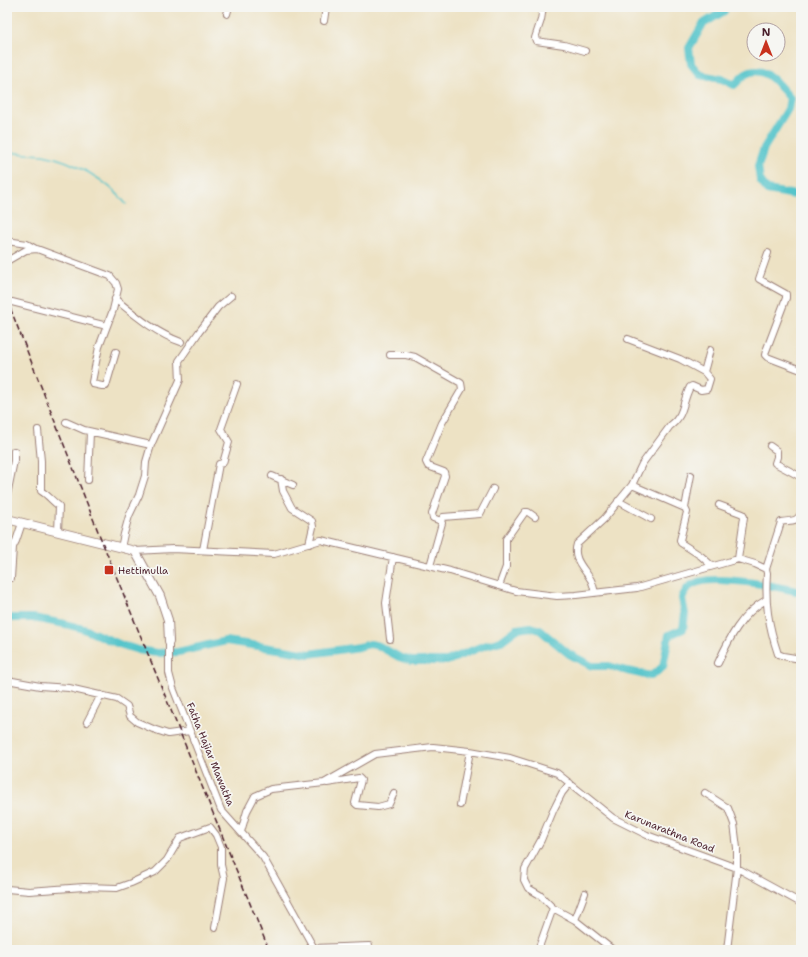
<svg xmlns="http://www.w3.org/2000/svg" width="808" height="957" font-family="'Shantell Sans',sans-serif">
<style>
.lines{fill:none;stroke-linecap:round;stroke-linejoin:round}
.stream{stroke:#57c5cb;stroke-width:1.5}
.river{stroke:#57c5cb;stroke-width:8}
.minor-casing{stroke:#9c8078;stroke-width:8}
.major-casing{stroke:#9c8078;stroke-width:10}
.minor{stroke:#fff;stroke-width:6}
.major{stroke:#fff;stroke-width:8}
.rail{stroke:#4a1f2b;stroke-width:1.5;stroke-dasharray:6 3;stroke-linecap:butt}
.poi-dot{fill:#c8321e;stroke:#f6f6f2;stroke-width:1.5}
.labels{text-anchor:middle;stroke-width:3.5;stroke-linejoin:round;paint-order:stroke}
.poi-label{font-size:10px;fill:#4a1f2b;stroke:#f6f6f2;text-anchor:start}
.street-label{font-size:10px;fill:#4a1f2b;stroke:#f6f6f2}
</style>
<rect width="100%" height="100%" fill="#f6f6f2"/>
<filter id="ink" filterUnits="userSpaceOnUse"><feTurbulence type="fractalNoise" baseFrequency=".025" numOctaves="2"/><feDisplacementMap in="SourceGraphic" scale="8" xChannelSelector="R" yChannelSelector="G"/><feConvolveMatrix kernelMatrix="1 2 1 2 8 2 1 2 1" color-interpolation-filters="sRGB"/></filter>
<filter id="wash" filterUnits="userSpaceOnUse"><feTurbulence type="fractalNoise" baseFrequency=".012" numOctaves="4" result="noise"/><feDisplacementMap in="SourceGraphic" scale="16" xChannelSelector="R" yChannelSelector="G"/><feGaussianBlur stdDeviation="0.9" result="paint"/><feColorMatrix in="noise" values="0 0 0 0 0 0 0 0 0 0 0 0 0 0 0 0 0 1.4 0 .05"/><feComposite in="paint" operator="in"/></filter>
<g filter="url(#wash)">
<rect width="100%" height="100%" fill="#ede2c4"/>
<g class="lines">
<path class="stream" d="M7 151C19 155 31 153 43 155 72 160 109 181 126 204"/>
<path class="river" d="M725 7 724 11 703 24 689 48 691 64 700 75 722 79 734 85C738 82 742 76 746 74 765 63 779 86 790 98L788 109 764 148 758 166 760 180 767 190 801 196
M7 618H33L65 624 84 629 119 644 138 650 157 653 178 652 226 641 309 654 359 647 370 644 379 646 399 657 411 661H447L483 646 501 641 517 629 531 627 540 630 569 654 592 666H609L627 671 651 676 663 667 669 635 683 629 685 614 682 598C684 594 686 589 689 587 705 571 779 587 801 592"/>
</g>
</g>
<g filter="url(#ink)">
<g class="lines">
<g class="minor-casing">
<path id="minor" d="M8 7V8
M543 7 541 20 535 38 536 41 564 45 585 51
M227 14 229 7
M324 21 326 7
M7 241 27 244 36 249
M768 253 759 279 786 294V298L766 351 765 355 767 357 801 370
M7 261 26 250 37 249 110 276 116 283 118 289 113 310 99 347 92 382 93 384 102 386H106L116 352
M115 299C136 316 156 333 181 342
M12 302 107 326
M628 339 680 359 704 372
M710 350 704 372 710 379 707 389 701 390 692 386 690 387C682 402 685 415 670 426L642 464 632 485 685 508 687 512 680 540 681 543 701 556 712 566
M390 355H406L415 357 461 383 462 389 442 423 426 462 428 466 444 472 445 476 432 514 433 518 441 521 442 523 430 566
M800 408H801
M66 422 84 430 151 445
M38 430 41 461V491C48 495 52 501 59 506L58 532
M770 446 777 451V457L775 463 801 477
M272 476 293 485
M281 479 283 491 292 508 312 521 313 527 309 544
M88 480 90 432
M7 495 14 461V451
M618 501 651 519
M719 505 743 514 744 517 738 559
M685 508 691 475
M441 521 443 517 480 514 493 489
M121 548 124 534 129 516 139 495 145 476 146 462 151 445 180 380 179 361 199 332 218 307 231 296
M203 550 219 464 223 463 229 442 221 429 237 384
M135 551 173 549 274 554 321 540 450 571 516 591 557 596 576 595 637 588 738 559 755 564 766 569 767 573C765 603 768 624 778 654L783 656 801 659
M766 569 781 522C790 520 796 523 801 514
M11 578 13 547 16 541 22 523
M499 586 506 567V539L525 512H528L535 517
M595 593C594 589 593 584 591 580 584 568 572 559 577 544L604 519 632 485
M390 639 386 603 393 557
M169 641V673L173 688 221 810 263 857 315 950
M718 663C729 639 742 613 766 600
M7 680 40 686 69 688 117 699 127 706 130 716 137 722 153 729 168 734 190 731
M87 722 101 695
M327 783 359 778 361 780 355 803 357 805 378 807 389 804 394 793
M705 793 728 808 734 824 737 848V868L727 950
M460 805 470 751
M241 832 247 811 255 796 271 789 324 783 375 754 433 747 470 751 510 758 557 773 613 818 647 835 737 868 801 903
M7 889 29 891 84 887 117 888 131 883 155 872 167 860 180 838 210 827 216 835 221 847V865L224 878 215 928
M553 908 575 920 613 950
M575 920 585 893
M314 948 369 946
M538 950 553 908 540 895 528 888 524 880 525 869 541 840 553 811 562 793 570 783"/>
</g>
<g class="major-casing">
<path id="major" d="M7 519 135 551 160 596 168 620 169 641"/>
</g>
<use href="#minor" class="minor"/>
<use href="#major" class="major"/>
<path class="rail" d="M7 300 103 544 269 950"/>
</g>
</g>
<rect class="poi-dot" x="104" y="565" width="10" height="10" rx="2"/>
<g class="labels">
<g class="poi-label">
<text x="118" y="574">Hettimulla</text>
</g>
<g class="street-label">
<text transform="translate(211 754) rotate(68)" y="4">Fatha Hajiar Mawatha</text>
<text transform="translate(670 831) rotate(22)" y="4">Karunarathna Road</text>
</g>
</g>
<rect width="808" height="957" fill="none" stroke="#f6f6f2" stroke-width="24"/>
<g transform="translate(766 42)"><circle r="19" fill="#f6f6f2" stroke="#b1a0a2"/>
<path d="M0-3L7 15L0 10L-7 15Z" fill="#c8321e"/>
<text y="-6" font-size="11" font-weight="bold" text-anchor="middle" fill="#4a1f2b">N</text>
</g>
</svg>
